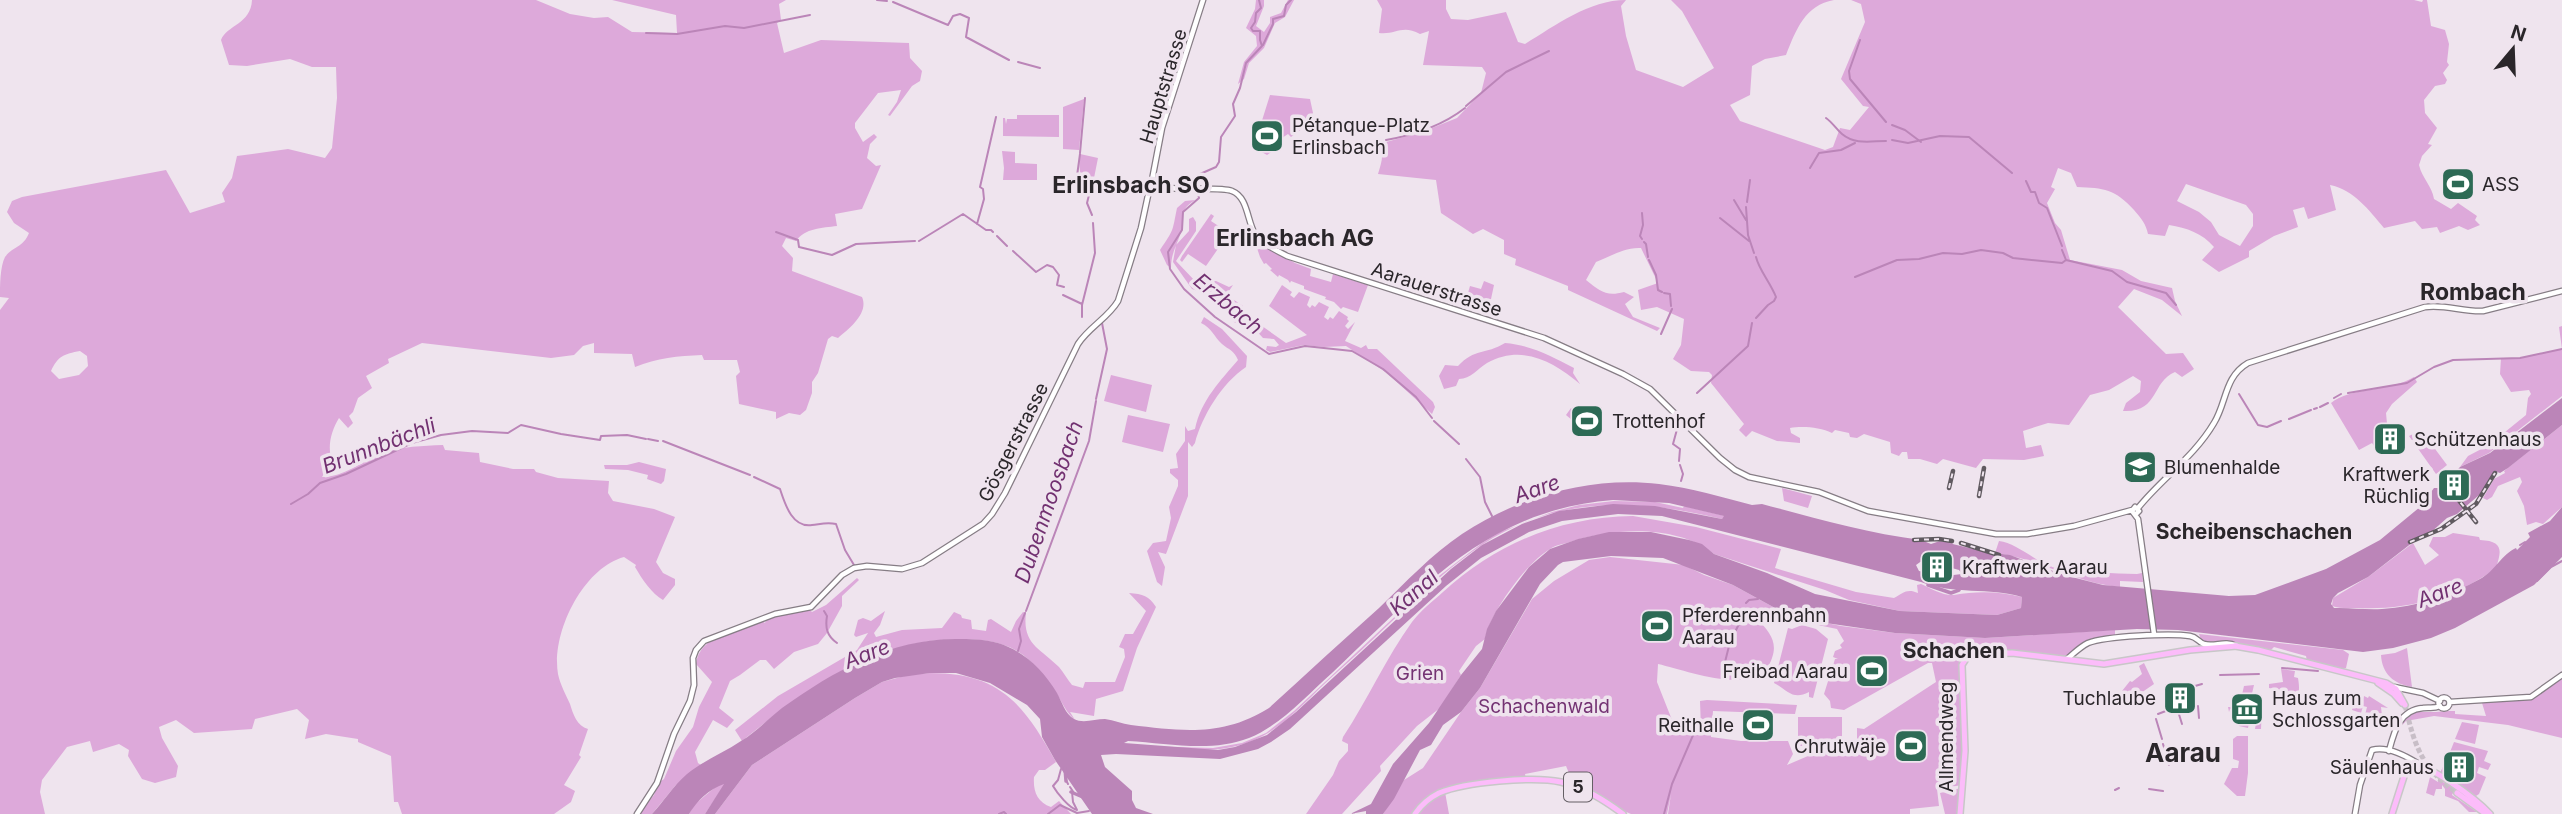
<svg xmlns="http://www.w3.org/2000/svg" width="2562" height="814" font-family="Inter,sans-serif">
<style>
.green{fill:#dda9da;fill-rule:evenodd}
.water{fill:#bb85b8;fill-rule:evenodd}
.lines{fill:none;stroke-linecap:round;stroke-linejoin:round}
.stream{stroke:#bb85b8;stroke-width:2}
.canal{stroke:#bb85b8;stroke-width:3.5}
.primary-tunnel{stroke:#c8bec7;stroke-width:5;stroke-dasharray:5 2.5;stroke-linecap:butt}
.secondary-casing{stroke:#867d85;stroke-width:7}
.primary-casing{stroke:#c8c7c8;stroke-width:8}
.secondary{stroke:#fff;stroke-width:4.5}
.primary{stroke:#fcbcfa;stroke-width:5}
.rail-casing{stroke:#605a60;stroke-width:4.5}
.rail{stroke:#efe4ee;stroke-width:2;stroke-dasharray:5;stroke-linecap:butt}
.labels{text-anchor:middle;stroke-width:7;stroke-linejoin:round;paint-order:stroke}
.shield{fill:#efe4ee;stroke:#655f65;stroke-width:2}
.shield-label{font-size:18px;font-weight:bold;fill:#2a262a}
.street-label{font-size:19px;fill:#2a262a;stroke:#efe4ee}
.poi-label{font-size:19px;fill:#2a262a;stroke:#efe4ee;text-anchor:start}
.park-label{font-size:19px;fill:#743373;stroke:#efe4ee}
.water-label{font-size:21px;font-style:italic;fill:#723171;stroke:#efe4ee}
.neighbourhood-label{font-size:21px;font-weight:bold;fill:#2a262a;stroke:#efe4ee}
.quarter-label{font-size:23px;font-weight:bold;fill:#2a262a;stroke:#efe4ee}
.district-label{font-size:26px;font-weight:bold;fill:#2a262a;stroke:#efe4ee}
</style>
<rect width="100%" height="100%" fill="#efe4ee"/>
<path class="green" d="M252 0H536L570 14 594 18 608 17 632 32 677 33 676 15 612 0H786L779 4 781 20 777 23 784 53 821 40 909 43 910 58 922 71 920 81 912 86 890 116 888 115 897 102 901 90 878 93 855 123V128L863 142 874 134 877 137 870 144 867 158 876 166 881 165 862 209 835 214 837 226C822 228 805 228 796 241L786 238 782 246 793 258 792 271 862 297C869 313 850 328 838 338L832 336 828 339 818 373 812 382V393L806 410 800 415 789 413 776 419V412L739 404 736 376 740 372 737 360H704L702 355C678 356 657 358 635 367L632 354 594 353V343L583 346 574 355 551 358 422 343 388 359 389 363 366 376 372 388 358 398 353 412 349 416 353 423 348 428 339 418C331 431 327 447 332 461L322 477C344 477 363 461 383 453 403 446 422 446 443 445L445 450 479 453 480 462 513 469H534L536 472 558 478 609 481 608 493 613 501 654 509 675 517 656 562 663 573 675 579V585L663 600C652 594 642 579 635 567L636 565 624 557C583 568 551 633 558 674 560 684 566 695 570 704 573 714 577 726 588 729L579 755 581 757 564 785 575 791 571 802 554 814H402L398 802H394L391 756 358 742V739L326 734 305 739 309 720 297 709 255 719 252 729 194 733 176 720 159 727 162 738 178 766 176 777 155 783 142 779 128 756 129 750 119 744 93 752 90 741 67 747 42 780 40 792 45 814H0V310L9 298 0 297C0 285 0 267 5 257 13 246 23 248 29 233L14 223 7 212 12 201 22 197 166 170 190 213 225 202 222 193 232 178 237 156 288 149 325 158 332 148 337 98 336 67H312L290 59 247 66 229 65 221 40C227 25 251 24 252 0ZM80 351 87 356 88 366 79 375 59 379 51 371C58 356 64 354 80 351Z
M1256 0H1264V6L1256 26 1264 32 1270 23V17L1281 13 1288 0H1294L1285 17 1275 23 1264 48 1249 63 1244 79 1238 84 1244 62 1257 46 1256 36 1246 28 1255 9Z
M1377 0H1446V9L1451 19 1468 20 1506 12 1518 42 1525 44C1556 25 1589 0 1626 0L1621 6 1626 36 1636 70 1683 87 1714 68 1682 11 1671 0H1834C1805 5 1796 30 1786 55L1765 59 1752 66 1750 95 1730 105 1740 121 1825 150 1833 147 1840 128 1850 130 1869 107 1863 106 1841 79 1865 22 1861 4 1851 0H2414L2422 2 2423 0H2427L2431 26 2445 30 2449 44 2447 62 2449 65 2443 73 2447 80 2445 84 2435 86 2424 100 2425 113 2437 128 2428 144 2432 145 2422 156 2419 165C2422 178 2432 186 2434 199L2451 209 2458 203 2477 216 2475 220 2480 225 2468 230 2459 226 2440 233 2437 227 2422 229 2415 221 2384 228C2369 210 2354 190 2330 185L2336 210 2308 219 2304 207 2293 210 2298 227 2274 236 2249 251V257L2219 272 2202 260 2214 247C2202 233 2187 228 2169 225L2165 236 2148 234C2146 224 2141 218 2134 210 2115 189 2104 188 2077 187L2071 173 2058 168 2051 187 2055 189 2047 203 2055 223 2061 230 2070 260 2122 270 2141 281 2172 288 2175 301 2182 316 2162 300 2134 289 2118 307 2166 354 2183 353 2194 369 2182 377 2175 372C2151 382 2159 413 2123 411L2126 403 2140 392 2141 381 2133 376 2109 390 2090 395 2069 425 2048 423 2023 431 2026 448 2041 445 2044 456 2024 460 1983 459 1976 468 1943 459 1937 464 1920 459H1908L1907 452H1902L1899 456 1891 453 1890 442 1864 434 1857 438 1850 437 1849 433 1835 430 1832 433C1820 427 1802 426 1790 428L1791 433 1800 438V443L1777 441 1752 431 1746 437 1739 430 1744 424 1711 383 1712 375 1709 372 1691 371 1673 359 1681 345 1684 319 1657 307 1641 310 1638 290 1658 283 1641 248C1624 247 1612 256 1596 262L1586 280C1600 291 1606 297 1624 292L1634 297 1625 304 1633 317 1660 328 1657 331 1568 290V286L1515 265 1516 259 1504 254V240L1483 229 1473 234 1441 213 1436 180 1378 174C1381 164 1385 154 1379 144L1422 132 1457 118 1481 93 1486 73 1482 67 1423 65 1429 31 1420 34C1402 24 1396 35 1379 33L1382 9ZM2186 184 2246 205 2253 214V226L2240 246 2219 235 2211 222 2199 212 2177 201Z
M1270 95 1310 99 1313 113 1307 125 1291 137 1288 134 1282 138 1280 136 1275 140 1272 139 1276 145 1274 150 1267 155 1260 151 1259 135 1261 134 1259 130Z
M1084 99 1079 150 1063 149V107Z
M1017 115H1059V137L1003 136V118H1005L1006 124 1007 119H1017Z
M1002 151 1015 152V163L1037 164V180H1003L1004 168Z
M1080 154 1098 158 1091 193 1083 192C1082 176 1078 171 1080 154Z
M1195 200C1176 212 1186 218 1180 235 1176 247 1171 254 1171 268L1167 265 1160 250C1174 229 1172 233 1177 208L1185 201Z
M1211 214 1214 216 1211 221 1229 233 1206 266 1188 254 1182 262 1180 260 1182 256Z
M1193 217 1196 222V231L1176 261 1196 282 1216 281 1229 287 1233 285 1227 294 1212 291 1207 294 1192 289 1173 262 1176 245 1189 231V219Z
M1258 242 1295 263 1311 269 1310 276 1331 282 1333 274 1368 285 1358 312 1343 307 1341 309 1334 302 1325 299 1326 297 1304 289V286L1291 281 1290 283 1288 280 1279 275 1278 277 1270 270 1272 269 1266 263 1264 264 1260 257 1256 245Z
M1484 281 1494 285 1491 299 1483 304H1476V299L1468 293 1470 286 1481 289Z
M1282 285 1292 292 1290 295 1294 298 1299 292 1310 297 1307 305 1310 308 1312 305 1315 307 1319 302 1329 307 1324 317 1328 320 1330 317 1333 319 1339 311 1348 317 1347 319 1349 321 1345 326 1348 329 1355 322 1345 341 1361 348 1366 345 1368 349H1377L1433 402 1435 407 1432 414 1387 373 1346 346 1324 347 1304 345 1270 352 1266 350 1267 346 1276 347 1279 345 1274 339 1263 338 1251 325H1240L1234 322 1218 302 1220 297C1228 294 1236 302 1243 306L1242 311 1252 317V319L1286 343 1307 335 1269 306Z
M1204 317 1222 329 1247 356 1246 367C1222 383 1202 416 1195 443L1192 447 1188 442V496L1166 554 1158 552 1165 567 1162 586 1157 582 1147 551 1153 543 1166 541 1171 518 1169 507 1178 486V480L1170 473V469L1178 468 1176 454 1185 441V426L1188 431 1195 429C1201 400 1221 380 1238 360 1234 350 1229 350 1222 344 1214 337 1212 328 1201 323Z
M2562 326V396L2489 453 2460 467 2468 456 2489 445 2526 415 2528 398 2531 394 2529 390 2511 392 2500 374 2501 358H2520L2562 349 2559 327Z
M1505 343C1530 345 1551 356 1574 368L1573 373 1580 384C1553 361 1522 344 1487 363 1477 369 1471 379 1459 379L1456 386 1444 389 1439 376 1445 365 1458 366C1475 348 1485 355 1505 343Z
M1111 375 1152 385 1146 412 1104 401Z
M2414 377 2417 382 2392 404 2386 413 2389 445 2378 451 2372 443 2359 450 2331 403C2350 387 2390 392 2414 377Z
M1571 408 1584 419 1590 413 1603 424 1592 437 1566 415Z
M1128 415 1170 424 1163 452 1122 442Z
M2562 425V507L2543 524 2536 522 2527 525 2524 506 2517 491 2522 482 2520 477 2498 486 2492 497 2487 500 2483 498 2494 479 2505 473 2504 471Z
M2421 430 2447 465 2436 474 2409 436Z
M639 462 666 469 664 481 661 484 647 479 648 475 628 470 605 469 604 465H627Z
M1782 488 1812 496 1808 508 1784 501Z
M1614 501 1655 502 1683 508 1684 506 1725 516 1722 519C1640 499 1556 495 1482 545 1427 582 1384 632 1334 675 1308 698 1285 728 1252 741 1215 756 1175 749 1136 746L1213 748 1242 743 1266 733 1294 711 1435 579 1482 543 1500 532 1552 512 1579 505Z
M1633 516 1696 527 1781 549 1775 568 1856 592 1894 598C1903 593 1907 588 1918 593L1917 585 1921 584C1930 588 1943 596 1954 595 1976 591 1999 591 2022 597L2021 608 1997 615 1900 611 1849 600 1825 590 1714 554C1676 524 1614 528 1570 542 1564 544 1555 545 1550 549 1526 563 1490 613 1485 639L1476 646 1459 671 1461 675 1440 708 1417 726 1380 766 1381 771 1342 814H1306L1333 775 1339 761 1348 751V744L1342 741 1343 737C1368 699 1386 658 1412 622 1420 611 1433 601 1443 592 1497 543 1560 517 1633 516Z
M2453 533 2479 537 2480 540C2503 541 2502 550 2496 568 2456 598 2408 610 2358 608 2350 608 2340 609 2332 606L2333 598 2368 577 2413 543 2425 565 2439 555 2429 546 2433 537H2445Z
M1999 541C2019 543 2041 568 2065 570 2087 573 2113 573 2137 574L2142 573 2143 582 2120 581V587C2075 583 2038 558 1995 553Z
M1610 557 1684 565 1704 575 1733 585 1788 615 1841 626 1895 633 1985 638 2115 630V636C2086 638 2088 638 2067 657L1970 651 1963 655 1959 663 1963 744 1962 785 1937 789 1939 806 1910 809V814H1668L1671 794 1667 814H1631L1624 811 1571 778 1566 766 1525 774 1526 779 1445 792 1449 814H1383L1404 780 1423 768 1461 712 1480 688 1532 599 1554 581 1589 560ZM1767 617 1784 622 1794 620 1837 629 1844 641 1840 645 1842 648 1835 651 1833 657 1838 659H1835L1824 694 1830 701 1831 708 1844 710 1928 663H1932L1936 682 1864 729 1857 728V742L1848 747 1847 750 1815 753 1787 765 1793 754 1788 741H1741L1711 737 1713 711 1795 714 1797 705 1707 700 1700 701 1701 729 1674 725 1657 682 1658 664C1689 671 1759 699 1772 658 1778 642 1769 631 1758 620L1764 622Z
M857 578 859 580 842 596V606L827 633 818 644 794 652 774 669 766 660H760L740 675 730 681 719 708 734 720 727 728 713 720 695 752 698 763 701 765 675 786 652 814H638L654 795 658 783 664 779 676 751 693 727 699 707 712 682 696 664C699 636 738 629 761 620L765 623 767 618 809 609 812 612 826 605Z
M1129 593C1143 594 1149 596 1156 607L1137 648 1123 691 1096 699 1094 716 1070 712 1075 720C1066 712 1063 704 1057 694 1046 678 1034 661 1017 651 1000 641 980 639 960 639 874 639 806 689 742 741L735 730 778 696 857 650 868 633 856 637 854 635 858 620 863 618 871 621 885 611 880 625 874 633 876 637 902 630 942 628 954 612 961 615 962 618 971 620 972 629 986 631 988 620 991 619 1011 632 1016 621 1023 612 1026 613C1022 644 1040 648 1059 667 1064 673 1067 679 1072 685L1083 688 1085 682H1115L1125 657 1124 649 1119 647 1125 634H1133L1146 611Z
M1802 625 1816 629 1828 639 1813 698 1809 697V692C1792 701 1787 689 1774 683L1788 628 1792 629Z
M2199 634 2343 650 2349 654 2346 668 2342 669 2307 661 2306 656 2274 647 2270 651 2233 643 2202 642Z
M2407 648 2412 687C2394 684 2382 674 2381 655L2395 653Z
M2144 663 2154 684 2125 704 2118 696 2130 681 2132 682 2142 674 2139 666Z
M2281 669 2295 671 2294 677 2298 678C2299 684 2300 691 2297 698H2294V708L2280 707 2282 690 2269 688V684L2283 682Z
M930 673C1001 673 1024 705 1056 762L1045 770H1039L1034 777C1033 791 1037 802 1051 807L1059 801 1071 814H715L752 765 855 698 882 682 908 675Z
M2562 678V738L2508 725 2434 716 2406 721 2397 731C2409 706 2414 713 2436 712 2442 711 2448 711 2455 711V714L2486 716 2482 703 2488 701 2532 698Z
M2254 685 2250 702 2262 706 2261 729H2255L2256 723 2253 722 2249 723 2248 728 2239 726 2237 708 2230 709 2229 712 2228 707H2235V703L2247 702 2241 699 2244 686Z
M2364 696 2368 698 2369 696 2388 708 2381 707 2382 716 2370 713 2369 716 2365 715 2367 707 2363 706 2361 713 2352 710 2354 703 2361 704Z
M1798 717H1842V746H1798Z
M2462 722 2479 725 2475 744 2455 739Z
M2237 736H2248V773L2245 796H2237L2224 784 2232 768H2238L2239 761 2233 759V739Z
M2454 742 2488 751 2484 761 2491 764 2488 770 2479 767 2477 773 2486 777 2479 794 2476 796 2440 773 2446 760 2452 759 2471 764 2473 758 2456 752 2454 757H2448Z
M2430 777 2438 782V779L2455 789 2452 795 2477 812H2469L2458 801 2445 796V789L2442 785V789H2436L2434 796 2426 793Z
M719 784H725L705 814H689L694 805Z
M1961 788 1957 814H1945L1940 793Z"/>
<path class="water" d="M2562 398V425L2508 468 2500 473 2497 472 2485 490 2457 514 2447 518 2429 534 2417 539 2368 577 2338 593 2333 598 2331 604 2334 608H2339C2353 608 2368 610 2382 609 2417 607 2450 596 2480 579 2495 571 2502 554 2516 548L2517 550 2530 537 2528 533 2550 521 2562 507V557L2534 585 2455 628 2431 638 2393 648 2363 652 2178 630 2137 629 1985 638 1895 633 1805 620 1788 615 1733 585 1663 558 1611 556 1563 562 1558 565 1540 584 1480 688 1461 712 1443 725 1431 745 1420 750 1394 799 1383 814H1366V811L1350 814 1371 804 1393 764 1429 723 1461 675 1482 649 1487 629 1496 611 1529 567 1550 549 1578 539 1609 532H1651L1689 540 1702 544 1714 554 1767 573 1815 594 1900 611 1997 615 2021 608 2022 597C1989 587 1954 595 1921 582L1662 516 1618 514 1562 521 1529 532 1481 558 1446 586 1290 729 1271 742 1258 749 1220 759 1116 754 1101 755 1105 767 1132 791V800L1136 808 1153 814H1092L1055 760 1042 737 1040 719 1027 705 990 683 956 673H930L895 678 882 682 855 698 752 765 715 814H705L724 784C709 789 697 801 689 814H652C664 801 673 786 687 774 703 761 723 753 741 741 756 732 768 719 782 708 834 671 890 639 956 639 970 639 984 639 998 643 1024 651 1043 670 1057 693 1062 702 1065 714 1074 719 1083 724 1095 719 1105 719 1114 720 1122 724 1131 725 1182 731 1223 737 1269 708 1305 675 1342 641 1379 608 1405 583 1432 554 1462 534 1520 496 1590 476 1659 484 1691 488 1722 497 1752 505L1762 504C1815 518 1866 533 1921 540L1931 544 1940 541 1986 552 2010 555 2064 575 2103 585 2229 596 2255 595 2326 569 2380 540 2420 507 2434 488H2441L2460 467 2490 453ZM1613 500 1669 503 1724 516 1722 519 1655 506 1613 504 1559 511 1522 524 1482 545 1451 569 1296 712 1267 735 1235 747 1218 750 1124 743 1128 741C1167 743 1211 753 1249 738 1281 725 1306 696 1332 673 1420 591 1485 510 1613 500ZM1923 560 1959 570 1962 574 1945 576 1919 571 1916 565Z"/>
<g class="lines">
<path class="stream" d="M877 0 887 1
M893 2 948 25 953 16 960 14 969 18 966 37 1009 60
M646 33 677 34 725 26 744 28 810 15
M1860 40 1849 71 1850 79 1886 122
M1263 45 1273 24V19L1284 16 1286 5 1291 0
M1018 62 1040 68
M1466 106 1506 72 1549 51
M1826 118C1833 123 1836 129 1842 134 1855 145 1871 141 1886 141
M1892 125 1905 130 1921 142
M1386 140C1414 135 1442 126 1465 108
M1892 140 1908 143 1940 136 1969 137 2012 173
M1080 153 1085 98
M1080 154 1077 176 1081 193
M1810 168 1819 153 1841 150 1855 143
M2026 181 2031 192H2035L2039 203 2047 208 2062 246
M1198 186 1200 174 1216 167 1219 162 1221 137 1235 116 1233 104 1240 88 1246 63 1262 46 1260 40V31H1253L1251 28 1255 22 1256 13 1261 8 1259 0
M1198 192 1199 198 1183 212 1182 230 1168 252 1170 269 1184 289 1215 317 1269 354 1305 346 1352 351 1383 369 1416 397 1432 418
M1089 195 1087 203 1092 215
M1734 200 1746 220
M1747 202 1750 180
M1746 207 1748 235 1754 253
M1720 218 1749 241
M977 224 984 199 983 189 980 187 996 117
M991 230 993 232
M776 232 798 240 799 247 832 255 856 244 915 241
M997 236 1007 246
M1642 239 1640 236 1643 225 1642 213
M919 241 963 214 986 230H990
M1644 242 1646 244 1648 257
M2062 250 2066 260 2112 271 2127 282 2166 293 2176 305
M1013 251 1036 272 1047 265 1053 267 1059 275 1057 285 1064 287
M1756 257C1759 270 1770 282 1776 297L1774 301 1768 305 1756 318
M1649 260 1656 275 1658 290 1662 292
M1855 277 1897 260 1919 259 1943 253 1962 254 1981 250 2003 253 2013 258 2062 263 2066 260
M1664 293 1670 294 1671 306
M1063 295 1082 304
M1082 317V305L1095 253 1093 223
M1661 334 1672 309
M1697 393 1748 346 1752 323
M2348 393 2407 383 2434 367 2453 360 2520 358 2562 349
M2239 394 2258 425 2267 427 2281 421
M2334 398 2341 394
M1096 399 1107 349 1102 323
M2320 407 2328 403
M2314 409 2317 408
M2289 419 2311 410
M1434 421 1459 444
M1679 422 1673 444 1680 449 1679 461
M648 439 658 441
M663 441 750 475
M1466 459 1480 477 1485 502 1492 516
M1680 465 1683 474 1681 481
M754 477 780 489C785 504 792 528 812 525 821 524 827 522 836 524L845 550 854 565
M291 504 308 494 320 483 346 474 412 443 441 435 472 431 508 433 521 425 561 434 600 440 601 436 627 435 646 439
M2520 545 2525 542
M2537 581 2551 567 2562 561
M1746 603 1749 600 1758 599
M824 611 827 616C825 628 827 636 837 643
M1026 611 1089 441 1096 401
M1018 651 1021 641 1019 629 1025 613
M1724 666 1730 642 1740 622
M2282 668 2318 671
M2220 675 2259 674
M2195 686 2202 684
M2198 706 2199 718
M2177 708 2182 724
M2158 714 2171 709
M2156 719 2162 739
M2163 744 2169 765
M2187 745 2190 760
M1061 769 1058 780 1053 786C1057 793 1069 808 1077 810L1073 802 1072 792
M1066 780 1068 784
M1070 787 1074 793
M2149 789 2163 791
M2115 790 2119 788
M999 814 1004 812 1006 814
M1048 814 1060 805 1077 813 1089 811
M1664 814 1672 784 1694 733"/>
<path class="canal" d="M1945 542H1952
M1928 585 1951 593 1959 590
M1065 768 1066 781
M1071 792 1085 798"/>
<path class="primary-tunnel" d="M2405 705C2415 747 2421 767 2457 793"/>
<g class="secondary-casing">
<path id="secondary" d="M1152 180 1162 128 1203 0
M1154 184 1151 186 1148 182 1152 180C1162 195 1214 185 1232 191 1248 197 1247 221 1255 234 1262 244 1276 250 1287 256L1544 338 1623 374 1650 389 1720 458 1735 470 1749 477 1819 492 1868 511 1996 534H2027L2074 526 2132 510
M2138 508C2162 478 2194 457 2214 423 2227 402 2224 377 2248 363L2425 307C2445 304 2463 312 2483 311L2562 291
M2136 514 2139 511 2135 507 2132 511 2138 519 2154 634
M2067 659C2073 654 2080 647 2088 643 2106 636 2171 633 2190 636 2197 637 2198 642 2204 644 2215 647 2225 640 2236 646
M2394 687 2423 693 2440 701
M2438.5 703a5.5 5.5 0 1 1 11 0a5.5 5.5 0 1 1-11 0Z
M2450 702 2531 697 2562 675
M2389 751C2394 732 2399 710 2423 708 2430 707 2433 709 2440 706
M637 814 657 783 674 734 690 701 694 685 693 658 696 650 704 641 775 614 811 607 842 575 854 568 867 566 902 569 922 563 983 524 992 514 1005 493 1078 344C1089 327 1108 318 1118 301L1141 228 1150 186
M2355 814 2360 785 2372 750C2388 746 2406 756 2419 764"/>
</g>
<g class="primary-casing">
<path id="primary" d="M2235 646 2258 650 2386 683 2396 689 2405 705
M2378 683 2394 694 2402 703
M2457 793 2486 814
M1415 814C1421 805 1429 798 1439 793 1465 782 1533 776 1561 782 1585 788 1604 800 1623 814
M1960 814 1965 751 1962 665 1969 654 2012 653 2104 664 2190 650 2237 646
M2392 814 2408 764C2427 761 2477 800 2490 814"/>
</g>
<use href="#secondary" class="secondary"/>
<use href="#primary" class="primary"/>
<g class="rail-casing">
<path id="rail" d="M2442 479 2476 522
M1949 488 1953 471
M1979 496 1984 468
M1914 540 1939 539 1952 541
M2410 542 2441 529 2476 504 2495 473
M1961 543 1999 555"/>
</g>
<use href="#rail" class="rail"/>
</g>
<defs>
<g id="stadium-square" transform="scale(1.75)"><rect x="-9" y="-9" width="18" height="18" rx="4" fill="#2d6a55" stroke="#efe4ee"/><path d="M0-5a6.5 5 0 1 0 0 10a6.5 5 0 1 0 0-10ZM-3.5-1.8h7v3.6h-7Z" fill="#fff"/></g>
<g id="building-square" transform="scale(1.75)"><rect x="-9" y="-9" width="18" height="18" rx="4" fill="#2d6a55" stroke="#efe4ee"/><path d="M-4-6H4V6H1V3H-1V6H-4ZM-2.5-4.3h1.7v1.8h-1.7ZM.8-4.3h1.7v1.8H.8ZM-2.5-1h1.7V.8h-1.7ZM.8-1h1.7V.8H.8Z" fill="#fff"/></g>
<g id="university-square" transform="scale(1.75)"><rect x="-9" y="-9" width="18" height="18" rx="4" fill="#2d6a55" stroke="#efe4ee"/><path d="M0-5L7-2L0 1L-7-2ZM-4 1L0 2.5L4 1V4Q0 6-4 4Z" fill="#fff"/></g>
<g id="museum-square" transform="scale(1.75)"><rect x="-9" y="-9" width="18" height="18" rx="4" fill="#2d6a55" stroke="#efe4ee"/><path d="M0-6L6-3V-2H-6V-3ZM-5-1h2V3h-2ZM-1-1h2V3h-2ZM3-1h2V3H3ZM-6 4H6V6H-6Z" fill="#fff"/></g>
</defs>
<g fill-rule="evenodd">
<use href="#stadium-square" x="1267" y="136"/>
<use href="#stadium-square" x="2458" y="184"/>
<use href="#stadium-square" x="1587" y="421"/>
<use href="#building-square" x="2390" y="439"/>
<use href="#university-square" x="2140" y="467"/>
<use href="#building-square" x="2454" y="485"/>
<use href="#building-square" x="1937" y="567"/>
<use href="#stadium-square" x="1657" y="626"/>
<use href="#stadium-square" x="1872" y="671"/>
<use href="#building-square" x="2180" y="698"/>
<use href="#museum-square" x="2247" y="709"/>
<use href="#stadium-square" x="1758" y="725"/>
<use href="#stadium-square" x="1911" y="746"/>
<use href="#building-square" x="2459" y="767"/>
</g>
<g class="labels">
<rect class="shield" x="1564" y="772.5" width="28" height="29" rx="5"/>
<g class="shield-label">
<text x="1578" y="793">5</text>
</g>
<g class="street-label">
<text transform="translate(1163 86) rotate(-73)" y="7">Hauptstrasse</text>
<text transform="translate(1437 289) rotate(18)" y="7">Aarauerstrasse</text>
<text transform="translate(1013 442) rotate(-63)" y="7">Gösgerstrasse</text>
<text transform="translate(1946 737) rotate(-90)" y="7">Allmendweg</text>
</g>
<g class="poi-label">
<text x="1292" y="132">Pétanque-Platz<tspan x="1292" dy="22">Erlinsbach</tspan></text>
<text x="2482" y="191">ASS</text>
<text x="1612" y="428">Trottenhof</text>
<text x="2414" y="446">Schützenhaus</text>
<text x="2164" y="474">Blumenhalde</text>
<text x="2430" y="481" text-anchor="end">Kraftwerk<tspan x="2430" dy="22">Rüchlig</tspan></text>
<text x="1962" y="574">Kraftwerk Aarau</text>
<text x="1682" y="622">Pferderennbahn<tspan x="1682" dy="22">Aarau</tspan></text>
<text x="1848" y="678" text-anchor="end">Freibad Aarau</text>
<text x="2156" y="705" text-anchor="end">Tuchlaube</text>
<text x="2272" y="705">Haus zum<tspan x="2272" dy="22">Schlossgarten</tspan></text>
<text x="1734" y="732" text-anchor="end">Reithalle</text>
<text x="1886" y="753" text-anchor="end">Chrutwäje</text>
<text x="2434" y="774" text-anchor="end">Säulenhaus</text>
</g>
<g class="park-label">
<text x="1420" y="680">Grien</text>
<text x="1544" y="713">Schachenwald</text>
</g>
<g class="water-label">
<text transform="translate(1228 304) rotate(40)" y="7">Erzbach</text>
<text transform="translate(379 446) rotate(-21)" y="7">Brunnbächli</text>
<text transform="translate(1537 489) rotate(-19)" y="7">Aare</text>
<text transform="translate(1049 502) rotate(-71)" y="7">Dubenmoosbach</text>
<text transform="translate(1414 593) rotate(-41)" y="7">Kanal</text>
<text transform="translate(2440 593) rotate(-21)" y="7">Aare</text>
<text transform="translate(867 654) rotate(-21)" y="7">Aare</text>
</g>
<g class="neighbourhood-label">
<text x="2254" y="539">Scheibenschachen</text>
<text x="1954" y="658">Schachen</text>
</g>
<g class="quarter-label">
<text x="1131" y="193">Erlinsbach SO</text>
<text x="1295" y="246">Erlinsbach AG</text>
<text x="2473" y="300">Rombach</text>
</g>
<g class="district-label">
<text x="2183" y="762">Aarau</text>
</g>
</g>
<g transform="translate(2513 49) rotate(19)" stroke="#efe4ee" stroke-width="5" paint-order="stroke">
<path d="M0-5L12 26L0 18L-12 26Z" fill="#2a262a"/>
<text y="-10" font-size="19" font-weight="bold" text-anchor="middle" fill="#2a262a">N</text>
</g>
</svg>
